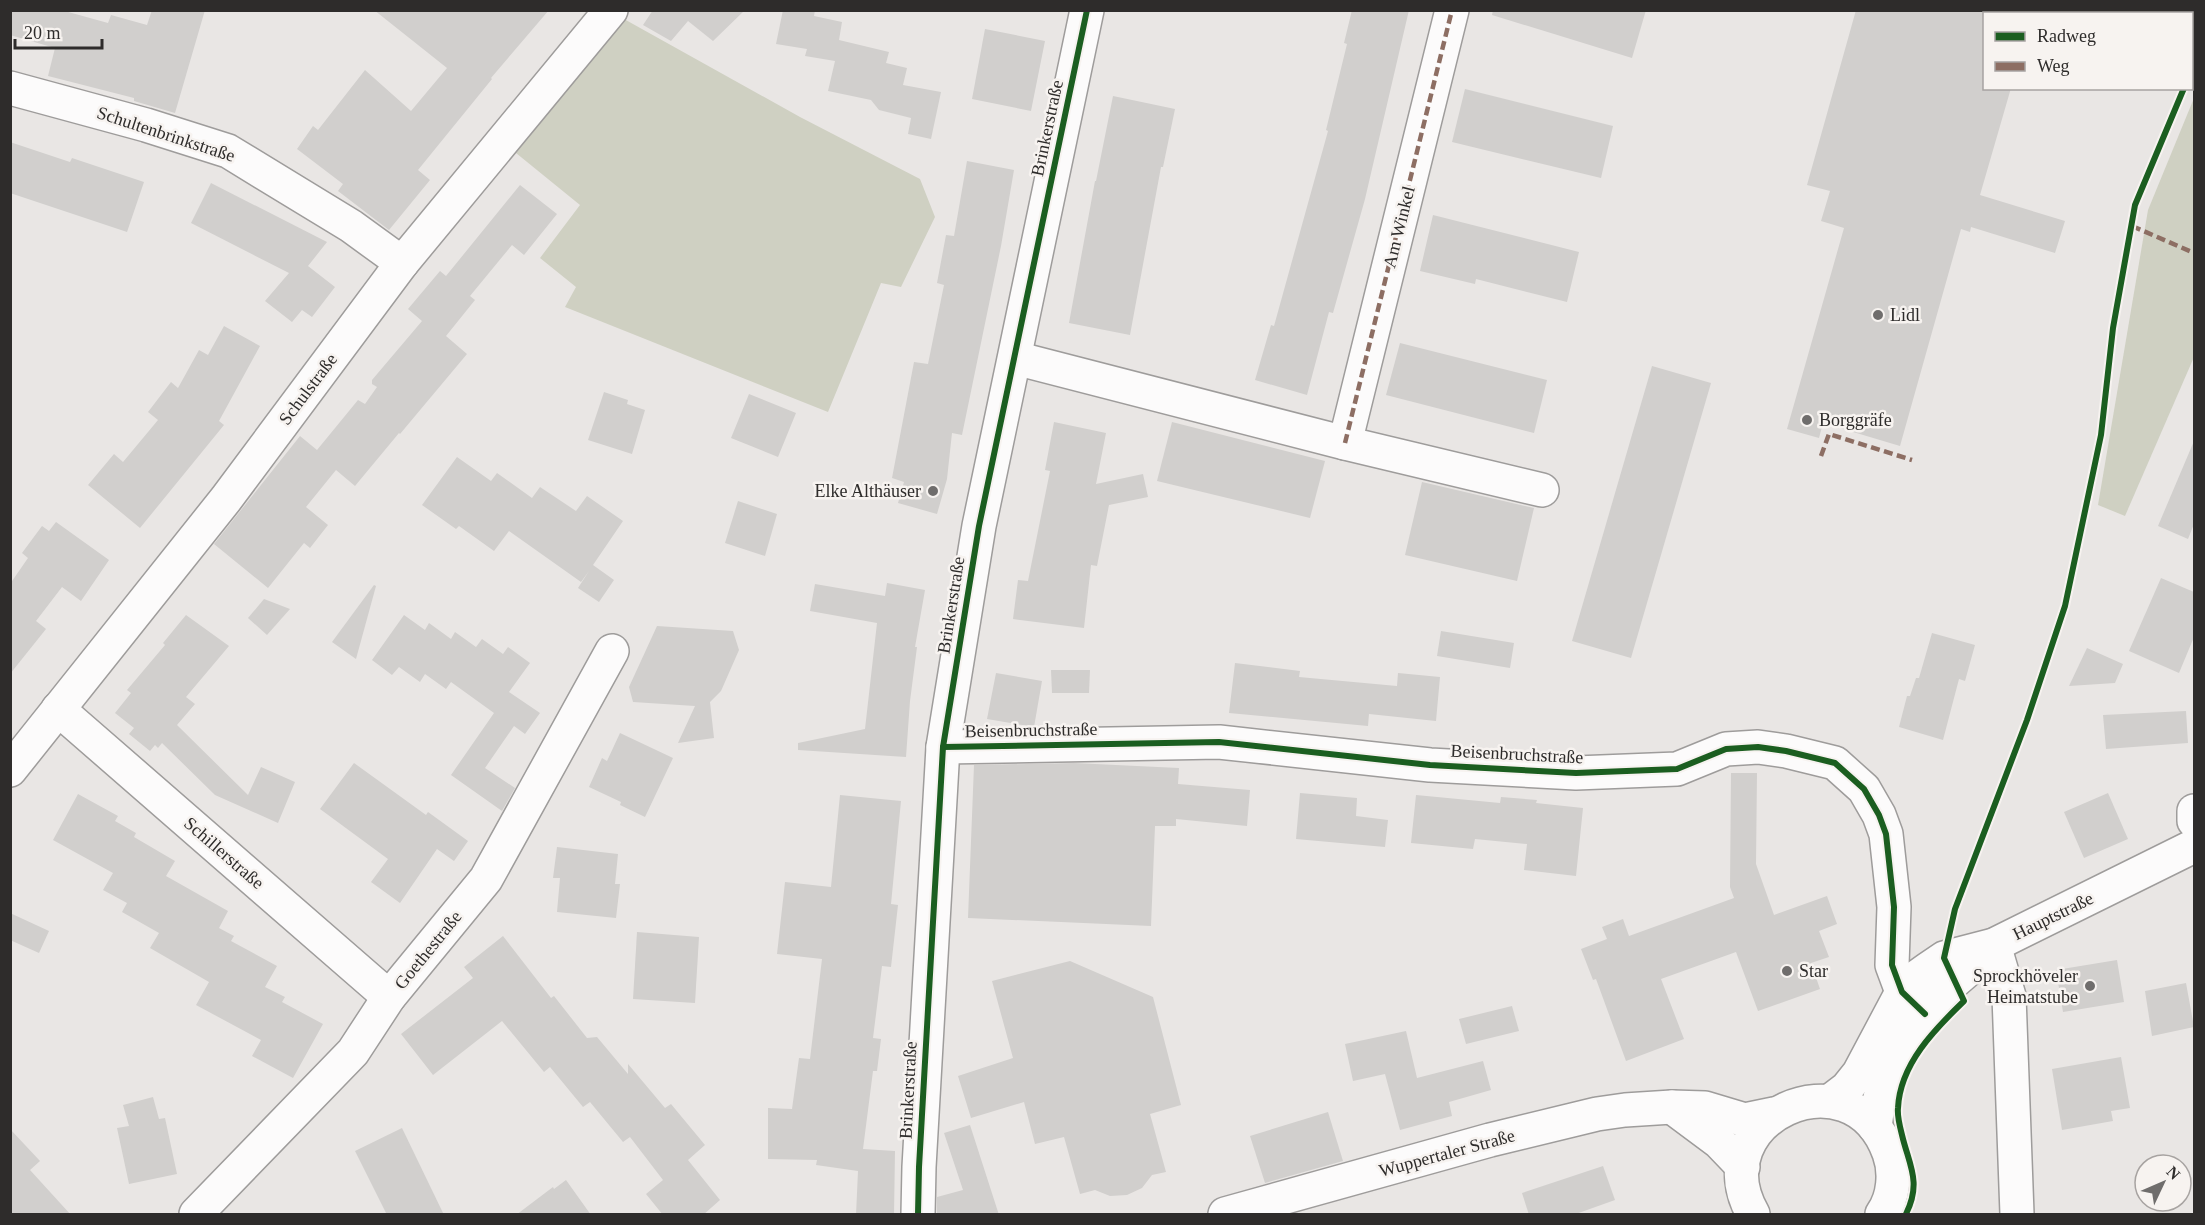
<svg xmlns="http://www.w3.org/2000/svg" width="2205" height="1225" font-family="'Times New Roman',serif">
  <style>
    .green { fill: #cfd0c2 }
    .building { fill: #d1cfcd }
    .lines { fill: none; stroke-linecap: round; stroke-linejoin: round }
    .street-casing { stroke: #9e9c9b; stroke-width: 36 }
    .secondary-casing { stroke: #9e9c9b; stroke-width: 36 }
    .street { stroke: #fcfbfb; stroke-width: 33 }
    .secondary { stroke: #fcfbfb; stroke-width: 33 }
    .quiet { stroke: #8d6e63; stroke-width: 4.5; stroke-dasharray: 9 4.5; stroke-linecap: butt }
    .cycleway-casing { stroke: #f7f3f0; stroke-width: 10 }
    .cycleway { stroke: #1b5e20; stroke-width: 6 }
    .poi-dot { fill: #6f6d6c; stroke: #f7f3f0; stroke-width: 2 }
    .labels { text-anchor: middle; stroke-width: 5; stroke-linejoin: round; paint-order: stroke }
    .street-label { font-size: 18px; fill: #2e2c2b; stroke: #f7f3f0 }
    .poi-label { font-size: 18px; fill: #2e2c2b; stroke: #f7f3f0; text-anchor: start }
  </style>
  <rect width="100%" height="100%" fill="#e9e6e4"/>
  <g class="green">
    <polygon points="624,19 800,117 920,179 935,217 901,287 881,283 828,412 565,307 576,287 540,258 580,205 516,153"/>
    <polygon points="2194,98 2194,357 2125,516 2098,505 2148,210"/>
  </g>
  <g class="building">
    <polygon points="10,10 61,10 108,23 111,15 147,25 152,10 205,10 175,113 134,101 134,98 48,76 55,48 10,35"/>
    <polygon points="374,10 549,10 491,78 492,79 418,170 430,180 389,230 338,191 343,184 297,149 313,126 318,130 365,70 411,111 447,68"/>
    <polygon points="653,10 745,10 713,41 688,21 671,41 643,25"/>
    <polygon points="783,10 815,10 814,16 842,22 839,40 889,52 886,63 907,68 903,85 941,92 931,139 908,134 911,118 879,110 871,100 828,91 835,61 805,56 807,49 776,44"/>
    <polygon points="1352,10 1409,10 1365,199 1333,313 1329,312 1307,395 1255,380 1271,325 1274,326 1328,131 1326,130 1347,44 1344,43"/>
    <polygon points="1493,10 1646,10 1632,58 1492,15"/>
    <polygon points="1856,10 1984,10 1984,88 2011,88 1980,195 2065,221 2055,253 1971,227 1970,232 1961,229 1900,446 1823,423 1819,438 1787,429 1844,228 1821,221 1830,191 1807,185"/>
    <polygon points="985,29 1045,41 1031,111 972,99"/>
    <polygon points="1465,89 1613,126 1601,178 1452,142"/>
    <polygon points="1113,96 1175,109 1163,167 1161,167 1130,335 1069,323 1095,181 1096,181"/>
    <polygon points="10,142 70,162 72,158 144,182 127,232 10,193"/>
    <polygon points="967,161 1014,170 1001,246 962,435 952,433 947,479 937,514 898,503 904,482 892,478 914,362 928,364 944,285 937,283 946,235 954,236"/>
    <polygon points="211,183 327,242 308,266 335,287 312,317 302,310 292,322 265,301 289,273 191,223"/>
    <polygon points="520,185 557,214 524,255 512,245 470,296 475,300 446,336 467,354 400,434 399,433 355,486 336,470 306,507 328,525 310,548 304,543 268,588 214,544 300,436 317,450 358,400 365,404 377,387 372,384 372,380 422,321 408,309 440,271 446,276"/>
    <polygon points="1433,215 1579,252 1567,302 1476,279 1475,284 1420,271"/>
    <polygon points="224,326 260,346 219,421 224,425 140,528 88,485 114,454 123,462 158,420 148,412 171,382 178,388 199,350 208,355"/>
    <polygon points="1400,343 1547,380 1534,433 1386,395"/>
    <polygon points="1652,366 1711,383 1631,658 1572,641"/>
    <polygon points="604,392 628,400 627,404 645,410 632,454 588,440"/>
    <polygon points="749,394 796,413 778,457 731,438"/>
    <polygon points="1054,422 1106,433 1096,484 1143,474 1148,497 1109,505 1097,566 1091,565 1084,628 1013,619 1018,580 1028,581 1050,471 1045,470"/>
    <polygon points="1172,422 1325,461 1310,518 1157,481"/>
    <polygon points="2194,441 2194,524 2188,539 2158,526"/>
    <polygon points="457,457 491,481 497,473 532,498 540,487 576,511 587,496 623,521 593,565 614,580 599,602 578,588 589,571 581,582 509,531 494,551 459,526 456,529 422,505"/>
    <polygon points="1422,482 1534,508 1517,581 1405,555"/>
    <polygon points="738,501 777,514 765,556 725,543"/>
    <polygon points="56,522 109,560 81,601 62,587 36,621 46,629 10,674 10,584 28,558 22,553 42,526 49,531"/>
    <polygon points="2161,578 2194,592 2194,637 2179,673 2129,651"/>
    <polygon points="887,583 925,590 915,647 917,647 910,701 906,757 798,750 798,743 865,729 877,623 810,611 815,584 885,596"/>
    <polygon points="374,585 376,586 356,659 332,642"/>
    <polygon points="264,599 290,609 267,635 248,618"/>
    <polygon points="186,615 229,646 186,697 195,704 177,725 248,795 261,767 295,782 278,823 215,795 162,743 158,748 155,745 150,751 129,734 134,728 115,713 131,693 127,690 165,645 163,643"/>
    <polygon points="404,615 425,630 429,623 451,639 455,632 476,647 482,639 503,654 508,647 530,663 509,692 540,713 525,734 514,726 485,768 515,788 502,811 451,775 494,713 451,682 446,689 425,674 420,682 399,667 392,675 372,660"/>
    <polygon points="657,626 733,631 739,650 721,691 710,702 714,738 678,743 695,706 633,702 629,687"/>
    <polygon points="1441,631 1514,643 1510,668 1437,656"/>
    <polygon points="1932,633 1975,645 1965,681 1959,679 1943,740 1899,727 1907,696 1910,696 1916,678 1919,678"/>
    <polygon points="2087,648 2123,664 2115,683 2069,686"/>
    <polygon points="1235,663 1300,671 1299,677 1397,686 1398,673 1440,677 1436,721 1369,714 1368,726 1229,713"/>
    <polygon points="1051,670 1090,670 1089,693 1052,693"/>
    <polygon points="996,673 1042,681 1034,727 987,719"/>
    <polygon points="2186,711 2188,743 2106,749 2103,715"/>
    <polygon points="620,733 673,758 645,817 620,805 621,802 589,787 602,758 607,761"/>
    <polygon points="354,763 426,815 428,812 468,841 454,861 437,849 400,903 371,882 388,859 320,809"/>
    <polygon points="1074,763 1179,768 1178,784 1250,790 1247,826 1176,819 1176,826 1155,826 1151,926 968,918 974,765"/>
    <polygon points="1731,773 1757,773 1756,864 1774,915 1827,896 1837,924 1819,931 1829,957 1811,963 1820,989 1758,1011 1736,952 1661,979 1684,1039 1626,1061 1596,979 1593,980 1581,949 1607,939 1602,927 1623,919 1629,936 1734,898 1730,887"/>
    <polygon points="1300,793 1357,798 1356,816 1388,820 1385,847 1296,839"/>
    <polygon points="2108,793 2128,839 2084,858 2064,812"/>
    <polygon points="78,794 118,816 115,821 136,833 134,837 175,861 166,876 228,911 219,928 234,936 231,941 277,966 265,987 285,997 282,1002 323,1024 293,1078 252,1056 261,1040 196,1005 209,982 150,948 159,933 122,912 127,903 103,890 113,873 53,840"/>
    <polygon points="840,795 901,801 891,904 898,905 891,967 882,966 873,1038 881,1039 877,1071 873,1071 863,1149 895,1151 894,1215 856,1215 858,1171 816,1165 817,1160 768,1159 768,1108 792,1109 799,1058 810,1059 822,959 777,954 785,882 831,887"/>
    <polygon points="1416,795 1500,803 1501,797 1537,800 1536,803 1583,808 1576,876 1524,870 1527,844 1475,839 1473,849 1411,843"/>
    <polygon points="557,847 618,854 615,884 620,884 616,918 557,912 560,878 553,878"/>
    <polygon points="10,913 49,931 39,953 10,940"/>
    <polygon points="637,932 699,937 695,1003 633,999"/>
    <polygon points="503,936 551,998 554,996 587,1038 597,1037 628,1074 628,1064 665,1108 671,1104 705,1145 688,1160 720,1200 703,1215 663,1215 646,1194 663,1180 630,1137 623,1142 590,1102 583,1107 550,1067 544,1072 502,1021 433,1075 401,1034 473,978 464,967"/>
    <polygon points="2117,960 2124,1002 2063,1012 2056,970"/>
    <polygon points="1070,961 1153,997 1181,1105 1150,1114 1166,1172 1152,1175 1142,1188 1127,1195 1110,1196 1095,1190 1080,1194 1064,1137 1035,1144 1024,1102 971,1118 958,1076 1013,1058 992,981"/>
    <polygon points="2186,983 2194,1027 2152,1036 2145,991"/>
    <polygon points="1512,1006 1519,1031 1466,1044 1459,1019"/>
    <polygon points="1406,1031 1417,1078 1483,1061 1491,1090 1449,1102 1452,1116 1400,1130 1385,1074 1353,1081 1345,1044"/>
    <polygon points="2121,1057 2130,1108 2111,1111 2113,1121 2062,1130 2052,1069"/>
    <polygon points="153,1097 159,1119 165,1118 177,1174 129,1184 117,1128 129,1126 123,1105"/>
    <polygon points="1328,1112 1343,1161 1265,1183 1250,1136"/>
    <polygon points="970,1125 999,1215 937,1215 937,1197 963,1190 944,1133"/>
    <polygon points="402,1128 444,1215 387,1215 355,1151"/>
    <polygon points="10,1129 40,1161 30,1170 71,1215 10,1215"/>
    <polygon points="1603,1166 1615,1200 1573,1215 1529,1215 1522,1193"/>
    <polygon points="566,1180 591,1215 516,1215 553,1187 554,1189"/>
  </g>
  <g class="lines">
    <defs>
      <g id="street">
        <polyline points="10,88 146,125 228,151 351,226 402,263"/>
        <polyline points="1015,358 1345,443 1542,490"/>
        <polyline points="1345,443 1452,10"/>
        <polyline points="58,709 389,997"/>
        <polyline points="943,747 1219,742 1430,765 1576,773 1677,769 1726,749 1758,747 1786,751 1835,763 1864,789 1879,815 1886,834 1894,907 1892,965 1902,992 1920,1010"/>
        <polyline points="10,770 226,499 402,263 611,10"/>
        <polyline points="1994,945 2009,996 2017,1214"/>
        <polyline points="196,1214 353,1052 389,997 486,879 612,651"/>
      </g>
      <g id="secondary">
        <polyline points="2194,811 2194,821"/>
        <polyline points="1830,1101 1847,1088 1859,1073 1902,992 1914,979 1928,969 1944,958 1994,945 2194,846"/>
        <polyline points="1672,1107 1719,1142 1743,1167"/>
        <path d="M1875,1127C1879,1077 1907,1029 1942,993C1958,977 1977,964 1993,946"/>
        <polyline points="918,1214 919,1167 943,747 979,526 1087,10"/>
        <polyline points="1225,1214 1490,1140 1597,1114 1625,1110 1672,1107 1705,1108 1745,1120 1774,1114"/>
        <path d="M1753,1214C1699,1120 1851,1048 1889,1153C1896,1172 1894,1197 1882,1214"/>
      </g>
    </defs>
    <use href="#street" class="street-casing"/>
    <use href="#secondary" class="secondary-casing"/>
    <use href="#street" class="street"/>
    <use href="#secondary" class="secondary"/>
    <g class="quiet">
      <polyline points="2192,71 2194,64"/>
      <polyline points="2132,226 2194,253"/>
      <polyline points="1345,443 1452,10"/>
      <polyline points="1821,456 1829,434 1912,460"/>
    </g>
    <defs>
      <g id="cycleway">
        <polyline points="943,747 1219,742 1430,765 1576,773 1677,769 1726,749 1758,747 1786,751 1835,763 1864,789 1879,815 1886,834 1894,907 1892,965 1902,992 1925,1014"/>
        <polyline points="918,1214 919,1167 943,747 979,526 1087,10"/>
        <path d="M1906,1214C1922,1182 1909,1165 1902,1135C1900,1127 1897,1116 1898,1108C1900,1064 1935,1029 1964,1001L1944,958L1955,909L2027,720L2065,606L2101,435L2113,328L2135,205L2184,88"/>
      </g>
    </defs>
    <use href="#cycleway" class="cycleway-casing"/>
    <use href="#cycleway" class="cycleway"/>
  </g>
  <g class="poi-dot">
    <circle cx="1878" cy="315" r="6"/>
    <circle cx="1807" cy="420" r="6"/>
    <circle cx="933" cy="491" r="6"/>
    <circle cx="1787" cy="971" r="6"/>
    <circle cx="2090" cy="986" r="6"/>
  </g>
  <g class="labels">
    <g class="street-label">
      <text transform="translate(1047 128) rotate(-78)" y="6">Brinkerstraße</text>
      <text transform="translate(166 134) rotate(18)" y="6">Schultenbrinkstraße</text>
      <text transform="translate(1399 227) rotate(-76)" y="6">Am Winkel</text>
      <text transform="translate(308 389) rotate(-53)" y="6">Schulstraße</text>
      <text transform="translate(951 605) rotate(-81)" y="6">Brinkerstraße</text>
      <text transform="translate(1031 730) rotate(-1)" y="6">Beisenbruchstraße</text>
      <text transform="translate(1517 754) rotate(3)" y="6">Beisenbruchstraße</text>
      <text transform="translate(224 853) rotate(41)" y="6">Schillerstraße</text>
      <text transform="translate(2053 916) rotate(-26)" y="6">Hauptstraße</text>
      <text transform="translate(428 950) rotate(-51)" y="6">Goethestraße</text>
      <text transform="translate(908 1090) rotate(-87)" y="6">Brinkerstraße</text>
      <text transform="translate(1447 1153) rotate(-15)" y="6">Wuppertaler Straße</text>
    </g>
    <g class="poi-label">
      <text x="1890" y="321">Lidl</text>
      <text x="1819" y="426">Borggräfe</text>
      <text x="921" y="497" text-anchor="end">Elke Althäuser</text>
      <text x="1799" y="977">Star</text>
      <text x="2078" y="982" text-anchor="end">Sprockhöveler<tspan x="2078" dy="21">Heimatstube</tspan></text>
    </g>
  </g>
  <rect width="2205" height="1225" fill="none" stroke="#2e2c2b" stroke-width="24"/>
  <rect x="1983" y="12" width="210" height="78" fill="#f7f3f0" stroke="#a7a3a1" stroke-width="1.5"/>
  <rect x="1995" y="32" width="30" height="9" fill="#1b5e20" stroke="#a7a3a1" stroke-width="1.5"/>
  <text x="2037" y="42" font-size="18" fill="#2e2c2b">Radweg</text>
  <rect x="1995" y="62" width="30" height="9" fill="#8d6e63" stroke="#a7a3a1" stroke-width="1.5"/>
  <text x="2037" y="72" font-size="18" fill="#2e2c2b">Weg</text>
  <g transform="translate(2163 1183) rotate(46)"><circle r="28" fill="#f7f3f0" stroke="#a7a3a1" stroke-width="1.5"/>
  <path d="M0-4.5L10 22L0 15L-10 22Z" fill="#6f6d6c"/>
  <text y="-9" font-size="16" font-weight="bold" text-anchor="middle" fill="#2e2c2b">N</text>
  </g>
  <path d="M15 39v9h87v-9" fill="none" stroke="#2e2c2b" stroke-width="3"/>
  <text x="24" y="39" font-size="18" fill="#2e2c2b" stroke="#f7f3f0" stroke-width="4.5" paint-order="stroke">20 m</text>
</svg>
